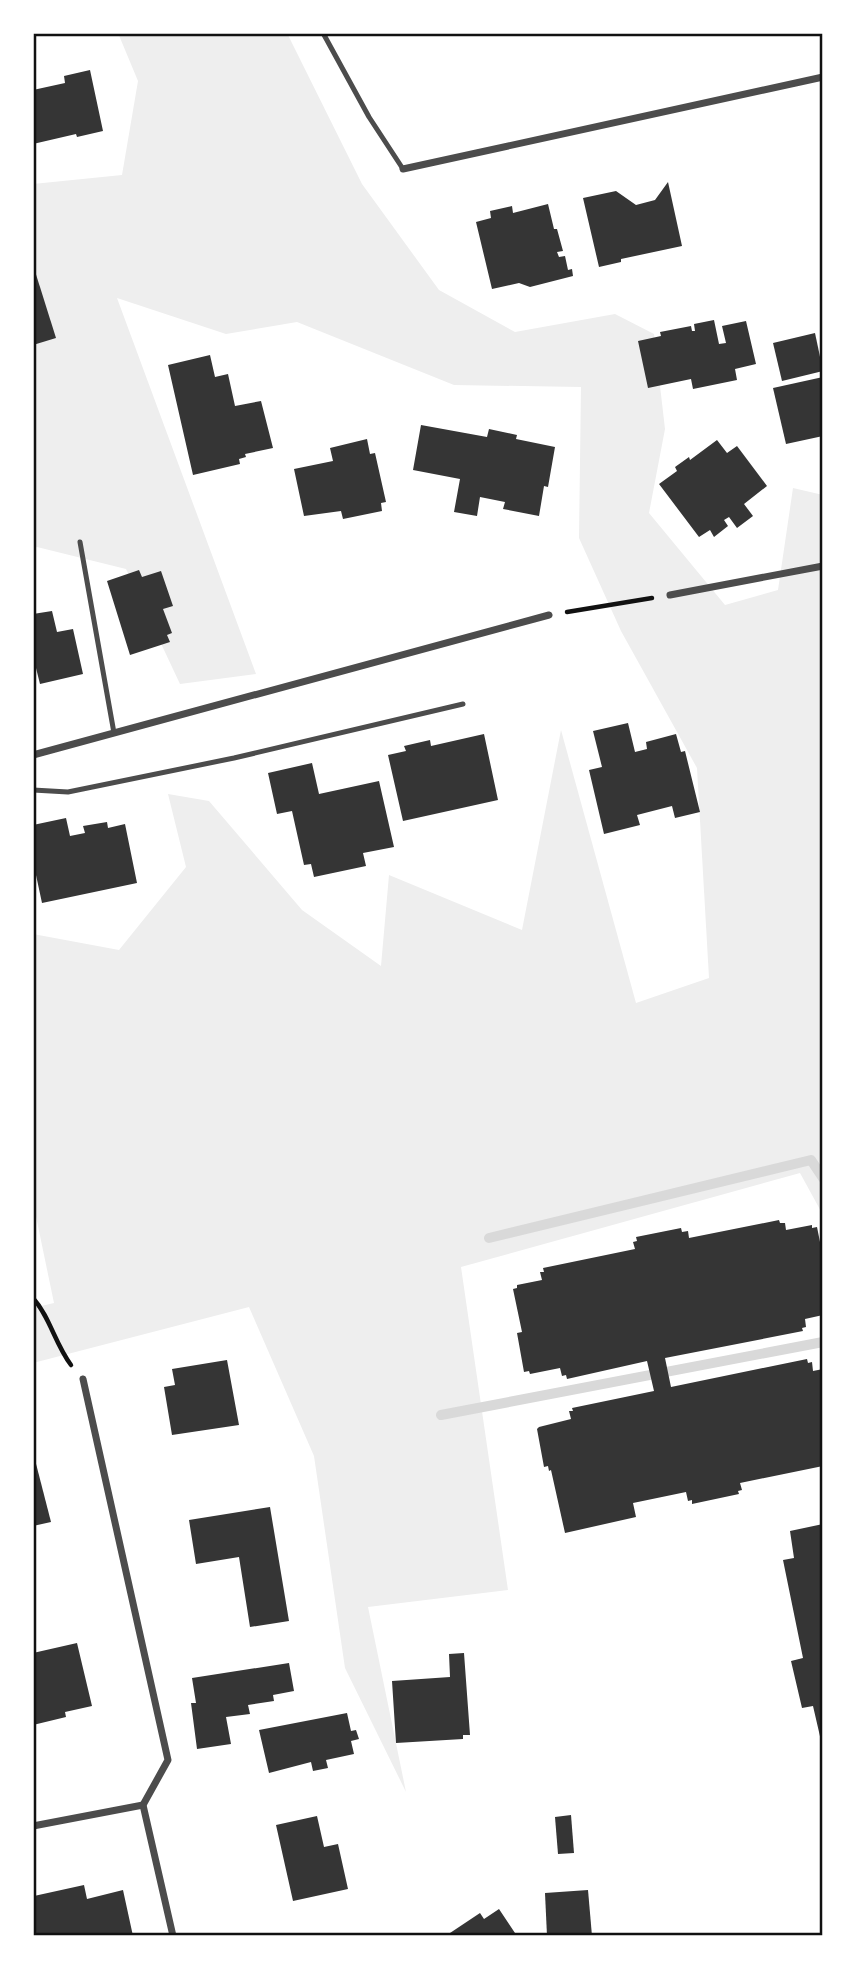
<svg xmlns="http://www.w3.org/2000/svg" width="856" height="1969" font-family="'Fira Sans',sans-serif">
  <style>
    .green { fill: #eee }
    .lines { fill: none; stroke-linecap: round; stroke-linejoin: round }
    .stream { stroke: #d9d9d9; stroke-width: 10 }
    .building { fill: #353535 }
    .path { stroke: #111; stroke-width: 4.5 }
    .service { stroke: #4c4c4c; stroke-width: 5 }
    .minor { stroke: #4c4c4c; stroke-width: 7 }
    .neatline { fill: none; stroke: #111; stroke-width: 2.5 }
  </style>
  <rect width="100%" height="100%" fill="#fff"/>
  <polygon class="green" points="118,33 287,33 362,184 439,290 515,332 615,314 654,334 665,429 649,513 725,605 778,590 793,488 823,495 823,1215 800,1173 461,1267 508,1590 368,1607 406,1792 345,1668 314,1456 249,1307 33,1363 33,1308 54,1303 33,1202 33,934 119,950 186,867 168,794 209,801 302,910 381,966 389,875 522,930 561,730 636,1003 709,978 697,768 621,631 579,538 581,387 454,385 297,322 226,334 117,298 256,674 180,684 126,569 37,547 33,549 33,184 122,175 138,81"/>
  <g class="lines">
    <g class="stream">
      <polyline points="489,1238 811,1160 823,1178"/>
      <polyline points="441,1415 823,1342"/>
    </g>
  </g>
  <g class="building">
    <polygon points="90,70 103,131 77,137 76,134 33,144 33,90 65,83 64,76"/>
    <polygon points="668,182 682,246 621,259 621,262 599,267 583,198 616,191 636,205 655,200"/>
    <polygon points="548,204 554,229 557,229 563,251 557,252 559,257 565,256 568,270 572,269 573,276 530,287 519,283 492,289 476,222 491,218 490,211 512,206 513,213"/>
    <polygon points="34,268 56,338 33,345 33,269"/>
    <polygon points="714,320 719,344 726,343 722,326 746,321 756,364 735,369 737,380 693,389 691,379 648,388 638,341 661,336 660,332 691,326 692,331 695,331 694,324"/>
    <polygon points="815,333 823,371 782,381 773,343"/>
    <polygon points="210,355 215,377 228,374 235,406 261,401 273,448 245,454 246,457 239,459 240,464 193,475 168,365"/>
    <polygon points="823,377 823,436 786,444 773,388"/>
    <polygon points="421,425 487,437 489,429 517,435 516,439 555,447 548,487 544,486 539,516 503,509 505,502 480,497 477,516 454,512 460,479 413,470"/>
    <polygon points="367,439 370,454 375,453 386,502 381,503 382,511 343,519 341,511 304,516 294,469 333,461 330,448"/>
    <polygon points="717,440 727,453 737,446 767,486 744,504 753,516 737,528 729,517 724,520 728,526 714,537 710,530 699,537 659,484 677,471 675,467 689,457 690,460"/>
    <polygon points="139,570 142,577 161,571 173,606 163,609 172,633 167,635 170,642 130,655 107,581"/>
    <polygon points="52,611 57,632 73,629 83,674 40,684 36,668 33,668 33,614"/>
    <polygon points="628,723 635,752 647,749 646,742 676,734 681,752 685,751 700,812 675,818 672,806 637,815 640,825 604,834 589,770 602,767 593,731"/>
    <polygon points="484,734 498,800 403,821 388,755 406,751 404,746 430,740 431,746"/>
    <polygon points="312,763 319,794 379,781 394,847 363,853 366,866 314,877 311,864 304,865 292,811 277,814 268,773"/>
    <polygon points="66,818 70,836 85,833 83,826 107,822 108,828 125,824 137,883 42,903 33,861 33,825"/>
    <polygon points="779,1220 780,1223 785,1223 786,1230 812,1225 812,1228 817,1227 823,1257 823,1315 805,1319 806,1327 802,1328 803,1331 665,1358 671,1387 807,1359 808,1363 812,1362 813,1371 823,1369 823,1466 740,1483 742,1490 738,1491 739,1494 692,1504 692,1500 688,1501 686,1492 633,1503 636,1517 565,1533 551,1470 549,1471 548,1466 544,1467 537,1429 539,1427 571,1419 569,1411 573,1411 572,1408 654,1391 647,1361 567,1379 566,1375 562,1376 560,1368 530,1374 529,1371 524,1372 517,1333 522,1332 513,1289 517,1288 517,1285 542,1280 540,1272 544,1272 543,1268 635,1249 633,1242 637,1241 636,1237 681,1228 682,1232 688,1231 689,1238"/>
    <polygon points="227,1360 239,1425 172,1435 164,1387 175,1385 172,1369"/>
    <polygon points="33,1452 51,1522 33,1526"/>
    <polygon points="270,1507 289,1621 250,1627 239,1557 196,1564 189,1520"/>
    <polygon points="823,1524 823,1745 822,1745 813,1706 802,1708 791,1661 803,1658 783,1560 794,1558 790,1531"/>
    <polygon points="77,1643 92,1706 65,1712 66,1717 33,1725 33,1653"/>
    <polygon points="464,1653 470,1735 463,1735 463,1739 396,1743 392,1681 450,1677 449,1654"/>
    <polygon points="289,1663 294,1691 273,1695 274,1701 248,1705 250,1714 226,1717 231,1744 197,1749 191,1703 196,1703 192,1678"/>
    <polygon points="347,1713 351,1731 356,1730 359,1739 351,1741 354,1754 326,1760 328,1768 313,1771 311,1762 269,1773 259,1730"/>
    <polygon points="571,1815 574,1853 558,1854 555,1817"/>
    <polygon points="317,1816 324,1847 338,1844 348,1889 293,1901 276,1825"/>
    <polygon points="84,1885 87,1899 123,1890 133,1936 87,1934 33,1936 34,1896"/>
    <polygon points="588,1890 592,1936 547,1936 545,1893"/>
    <polygon points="499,1909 517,1936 452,1936 450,1933 480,1913 484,1919"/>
  </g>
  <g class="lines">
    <g class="path">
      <polyline points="567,612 652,598"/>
      <path d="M33,1298C50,1317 55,1344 71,1365"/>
    </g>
    <g class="service">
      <polyline points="323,33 369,117 403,169"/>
      <polyline points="80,542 114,733"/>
      <polyline points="33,790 68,792 234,758 463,704"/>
    </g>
    <g class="minor">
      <polyline points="403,169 823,77"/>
      <polyline points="670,595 823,566"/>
      <polyline points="33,755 549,615"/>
      <polyline points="83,1379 168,1760 143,1805 173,1936"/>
      <polyline points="33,1826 143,1805"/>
    </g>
  </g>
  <rect width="856" height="1969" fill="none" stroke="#ffffff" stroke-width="70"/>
  <rect x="35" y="35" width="786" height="1899" class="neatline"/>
</svg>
